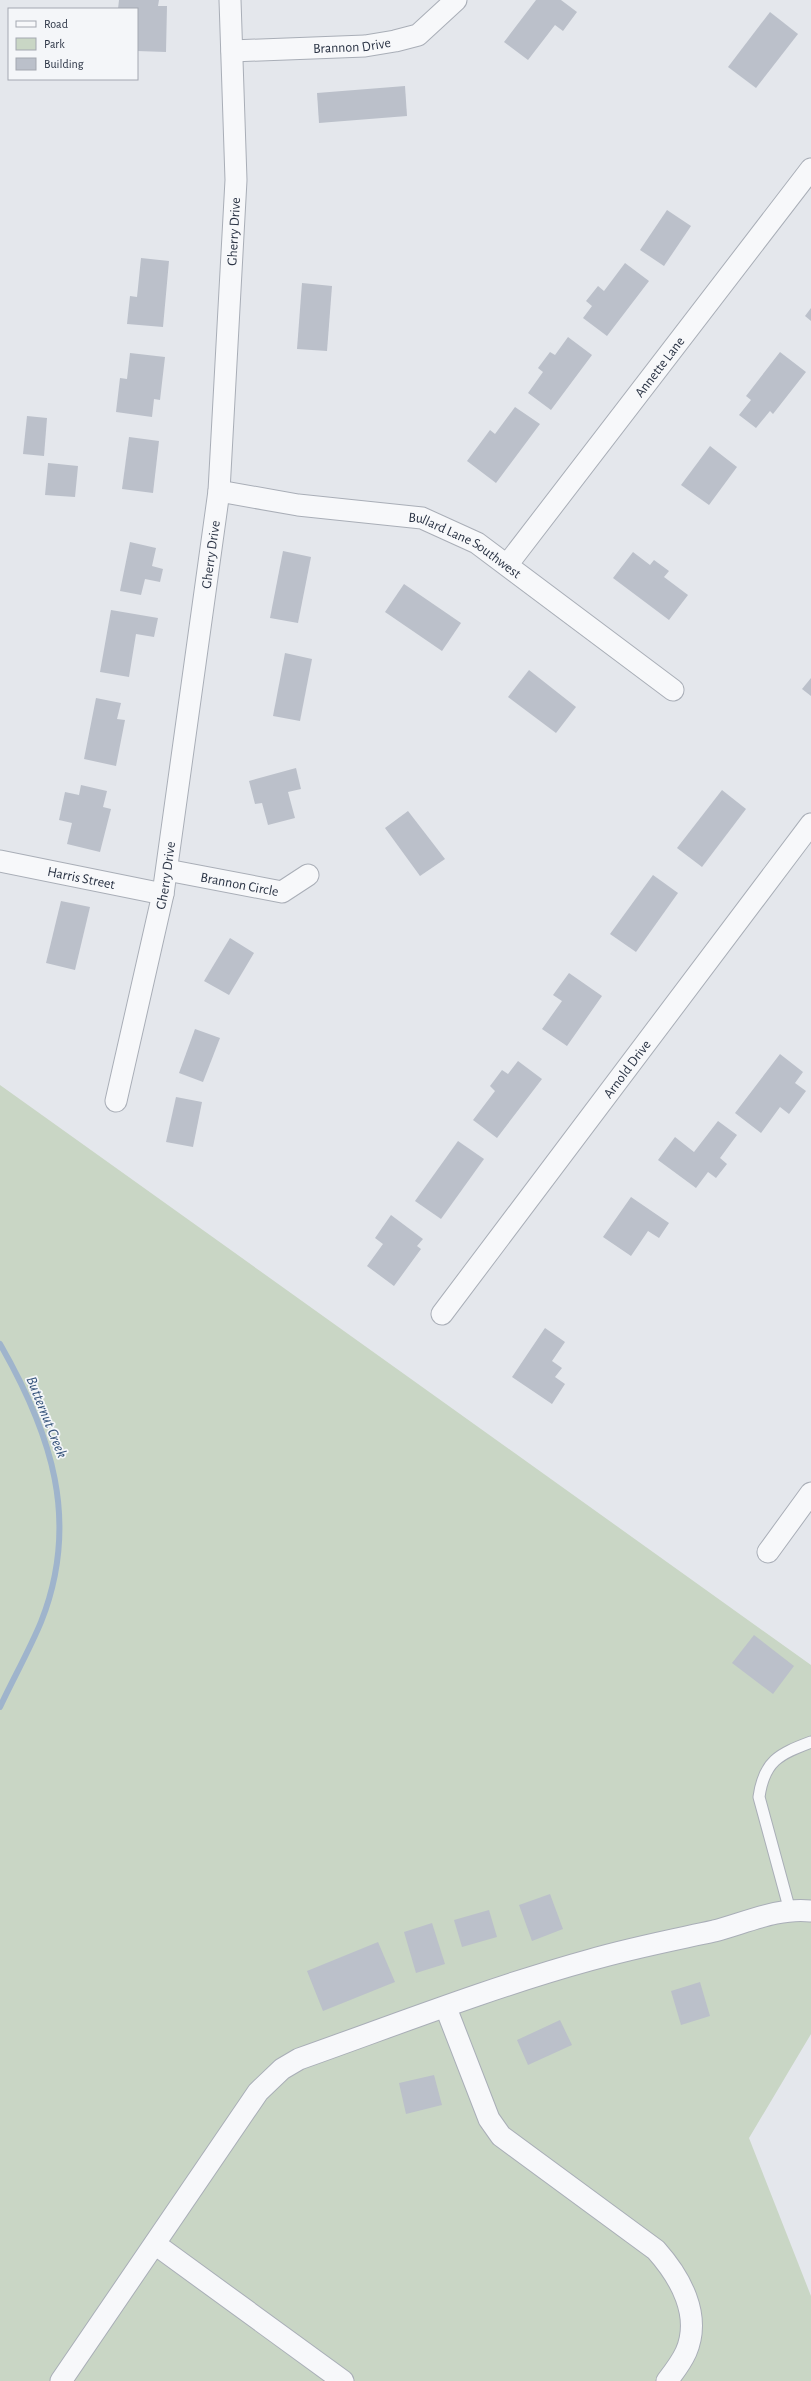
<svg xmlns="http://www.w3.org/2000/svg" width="811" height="2381" font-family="'Alegreya Sans',sans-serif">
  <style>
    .green { fill: #c9d6c5 }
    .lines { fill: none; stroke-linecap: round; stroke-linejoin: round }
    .stream { stroke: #9fb4cc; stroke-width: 6 }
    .building { fill: #bbc0ca }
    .lane-casing { stroke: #a9aeb7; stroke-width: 13 }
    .street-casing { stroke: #a9aeb7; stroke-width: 23 }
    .lane { stroke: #f7f8fa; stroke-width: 11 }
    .street { stroke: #f7f8fa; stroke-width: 21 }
    .labels { text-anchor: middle; stroke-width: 3.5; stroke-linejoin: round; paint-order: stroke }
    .street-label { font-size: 14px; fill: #2b3445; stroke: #f4f6f9 }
    .water-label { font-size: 15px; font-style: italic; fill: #34527a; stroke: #f4f6f9 }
  </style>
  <rect width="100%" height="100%" fill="#e4e7ec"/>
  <polygon class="green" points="0,1085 811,1665 811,2034 749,2138 811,2296 811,2381 0,2381"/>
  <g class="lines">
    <path class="stream" d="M0,1344C51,1433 81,1521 41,1622C29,1651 13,1679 0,1707"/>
  </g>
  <g class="building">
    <polygon points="119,0 159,0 158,6 167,6 166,52 137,51 137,9 118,9"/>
    <polygon points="536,0 561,0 577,12 563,31 555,25 528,60 504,42"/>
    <polygon points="770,12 798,34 756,88 728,67"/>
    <polygon points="405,86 407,116 319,123 317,93"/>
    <polygon points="667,210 691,226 664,266 640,250"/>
    <polygon points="141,258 169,261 163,327 127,324 130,296 137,297"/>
    <polygon points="625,263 649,281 607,336 583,318 592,306 586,301 598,286 604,291"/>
    <polygon points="302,283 332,286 327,351 297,349"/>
    <polygon points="811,308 811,321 805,316"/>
    <polygon points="568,337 592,355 551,410 528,393 543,372 538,368 550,352 555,355"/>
    <polygon points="780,352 806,372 773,414 770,411 756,428 739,415 751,400 746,396"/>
    <polygon points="130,353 165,357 160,400 154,399 152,417 116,412 120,378 127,379"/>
    <polygon points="515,407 540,424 496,483 467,461 490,430 495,434"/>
    <polygon points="27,416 47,418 44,456 23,454"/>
    <polygon points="129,437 159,441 153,493 122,489"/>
    <polygon points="710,446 737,467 709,505 681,485"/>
    <polygon points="48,463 78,466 75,497 45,495"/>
    <polygon points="130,542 156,548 152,566 163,569 160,582 145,579 141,595 120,591"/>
    <polygon points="283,551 311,557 298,623 270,618"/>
    <polygon points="633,552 650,565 654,560 669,571 664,577 688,595 669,620 613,578"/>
    <polygon points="404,584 461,623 442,651 385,612"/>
    <polygon points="111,610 158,618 154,637 136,634 129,677 100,672"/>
    <polygon points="285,653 312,659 300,721 273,716"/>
    <polygon points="529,670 576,707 556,733 508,697"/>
    <polygon points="811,678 811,696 802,689"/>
    <polygon points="96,698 121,703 117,719 125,720 116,766 84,759"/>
    <polygon points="296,768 301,789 288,792 295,818 268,825 262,803 255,804 249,781"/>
    <polygon points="81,785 107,791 103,807 111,809 100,852 67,844 72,823 59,820 65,792 79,795"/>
    <polygon points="722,790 746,809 702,867 677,848"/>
    <polygon points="408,811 445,859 420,876 385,828"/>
    <polygon points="653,875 678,893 636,952 610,934"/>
    <polygon points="61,901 90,907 75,970 46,963"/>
    <polygon points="230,938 254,953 229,995 204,981"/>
    <polygon points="569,973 602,996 567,1046 542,1029 562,1001 553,995"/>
    <polygon points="195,1029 220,1038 203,1082 179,1073"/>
    <polygon points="780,1054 803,1072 795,1083 806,1091 789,1114 780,1107 761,1133 735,1113"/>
    <polygon points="518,1061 542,1079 497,1138 473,1120 495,1091 490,1086 502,1070 508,1074"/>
    <polygon points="176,1097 202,1102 193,1147 166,1142"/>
    <polygon points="718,1121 737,1135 720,1158 727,1164 716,1178 708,1172 696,1188 658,1160 675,1137 694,1152"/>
    <polygon points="458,1141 484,1159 441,1219 415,1201"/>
    <polygon points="631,1197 669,1223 659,1238 648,1231 631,1256 603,1237"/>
    <polygon points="391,1215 423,1239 417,1246 421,1249 394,1286 367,1266 383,1244 375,1238"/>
    <polygon points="545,1328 565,1342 552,1361 562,1368 555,1377 565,1384 552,1404 512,1377"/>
    <polygon points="754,1635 794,1666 773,1694 732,1663"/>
    <polygon points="550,1894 563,1929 532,1941 519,1905"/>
    <polygon points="489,1910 497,1937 462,1947 454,1920"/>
    <polygon points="432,1923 445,1964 416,1973 404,1932"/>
    <polygon points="378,1942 395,1982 323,2011 307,1971"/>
    <polygon points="700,1982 710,2016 681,2025 671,1991"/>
    <polygon points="560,2020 572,2045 528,2065 517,2040"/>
    <polygon points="434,2075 442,2105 406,2114 399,2083"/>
  </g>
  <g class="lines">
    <defs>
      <path id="lane" d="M790,1911L759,1797C764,1761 779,1754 811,1742"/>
      <g id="street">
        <path id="s1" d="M232,51L365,46L395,41L418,35L456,0"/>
        <path id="s2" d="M219,491L298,505L422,518L477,543L673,690"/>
        <path id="s3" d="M507,565L811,169"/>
        <path id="s4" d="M0,861L163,894"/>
        <path id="s5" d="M167,870L282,892L308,875"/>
        <path id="s6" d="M116,1101L163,894L219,491L236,180L230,0"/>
        <path id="s7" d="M442,1314L811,824"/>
        <polyline points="768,1552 811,1493"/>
        <path d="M446,2008L489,2119L501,2136L656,2250C680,2277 702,2315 686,2352C681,2363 674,2372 667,2381"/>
        <polyline points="155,2244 343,2381"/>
        <path d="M61,2381L258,2092L282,2069L299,2059C395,2025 492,1987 590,1960C631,1948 673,1940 714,1931C745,1923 779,1907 811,1911"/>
      </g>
    </defs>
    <use href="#lane" class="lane-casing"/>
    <use href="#street" class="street-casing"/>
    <use href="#lane" class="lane"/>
    <use href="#street" class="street"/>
  </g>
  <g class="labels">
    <g class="street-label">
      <text dy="5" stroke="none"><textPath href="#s1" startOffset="120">Brannon Drive</textPath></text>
      <text dy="5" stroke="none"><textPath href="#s6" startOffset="879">Gherry Drive</textPath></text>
      <text dy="5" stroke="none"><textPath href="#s3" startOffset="250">Annette Lane</textPath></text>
      <text dy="5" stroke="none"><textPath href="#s2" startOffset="255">Bullard Lane Southwest</textPath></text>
      <text dy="5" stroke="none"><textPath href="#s6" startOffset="555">Gherry Drive</textPath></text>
      <text dy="5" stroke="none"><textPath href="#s6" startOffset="231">Gherry Drive</textPath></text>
      <text dy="5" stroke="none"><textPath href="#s4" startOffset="83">Harris Street</textPath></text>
      <text dy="5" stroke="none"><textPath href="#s5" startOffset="74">Brannon Circle</textPath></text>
      <text dy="5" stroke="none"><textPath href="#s7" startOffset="307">Arnold Drive</textPath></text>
    </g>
    <g class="water-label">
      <text transform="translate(47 1417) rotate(68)" y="5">Butternut Creek</text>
    </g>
  </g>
  <rect x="8" y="8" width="130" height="72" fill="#f4f6f9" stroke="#a4a8b1"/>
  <rect x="16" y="21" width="20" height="6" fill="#f7f8fa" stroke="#a4a8b1"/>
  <text x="44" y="28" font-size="12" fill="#2b3445">Road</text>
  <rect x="16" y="38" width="20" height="12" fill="#c9d6c5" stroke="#a4a8b1"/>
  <text x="44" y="48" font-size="12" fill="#2b3445">Park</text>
  <rect x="16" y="58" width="20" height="12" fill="#bbc0ca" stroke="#a4a8b1"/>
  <text x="44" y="68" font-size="12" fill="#2b3445">Building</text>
</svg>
